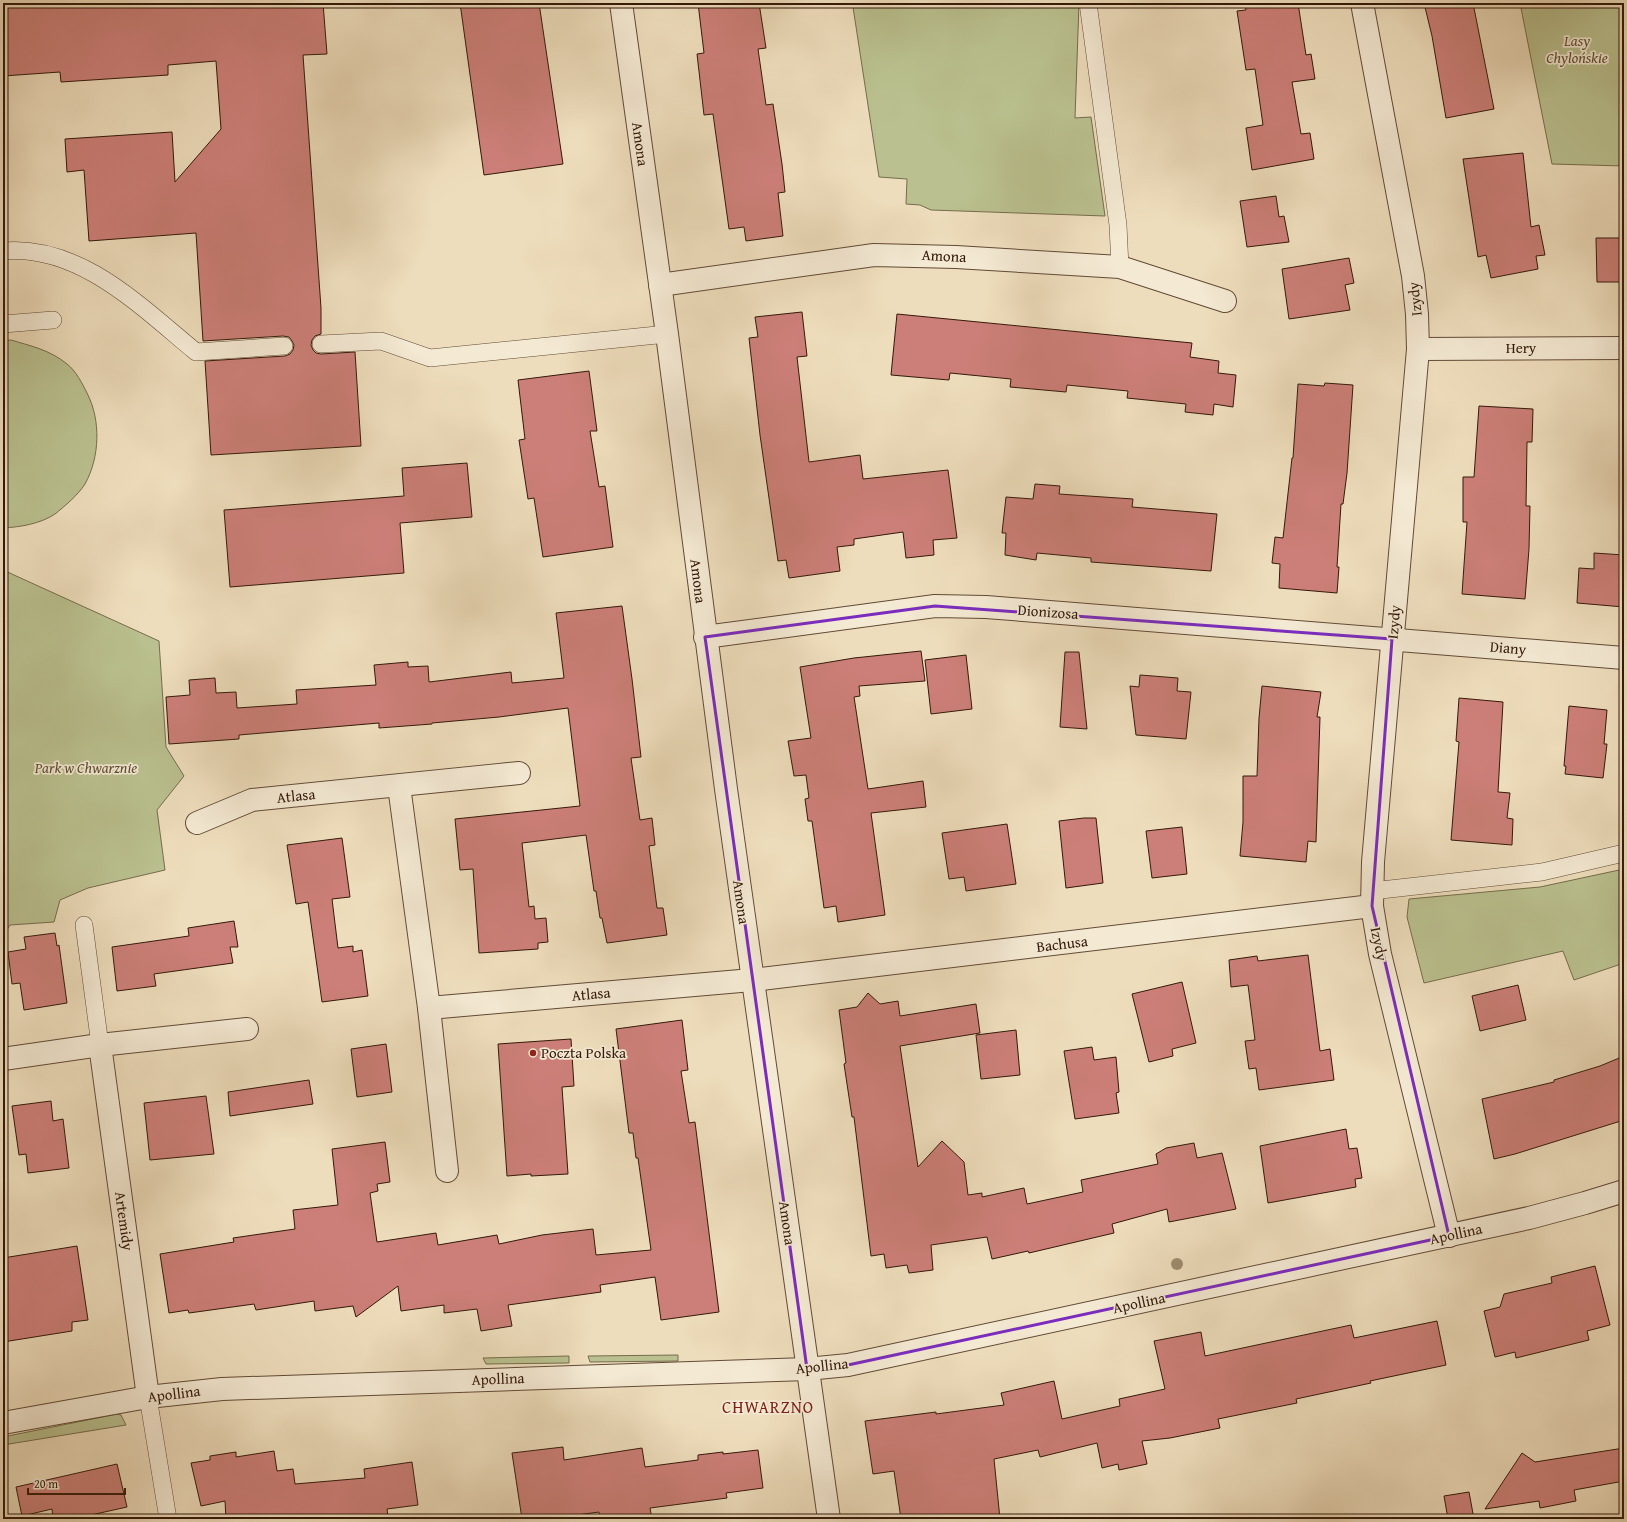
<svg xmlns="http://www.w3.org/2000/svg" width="1627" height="1522" font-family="'Gentium Book Plus',serif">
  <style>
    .green { fill: #bac08f; stroke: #766c4c }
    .building { fill: #cc7f78; stroke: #33190a }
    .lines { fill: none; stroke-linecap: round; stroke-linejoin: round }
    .service-casing { stroke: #624a36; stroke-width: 18 }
    .minor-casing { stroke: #624a36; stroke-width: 24 }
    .service { stroke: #f4e9d3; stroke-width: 17 }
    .minor { stroke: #f4e9d3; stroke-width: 22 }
    .tree { fill: #9e8d70 }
    .marked { fill: none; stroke: #7b2cbf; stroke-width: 3; stroke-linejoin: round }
    .poi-dot { fill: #8f2418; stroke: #f4e9d3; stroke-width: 1.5 }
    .labels { text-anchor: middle; stroke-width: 3.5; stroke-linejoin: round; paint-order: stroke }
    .park-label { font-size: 15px; font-style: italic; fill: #5c4b32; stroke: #f4e9d3 }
    .street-label { font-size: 15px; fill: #33190a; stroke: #f4e9d3 }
    .poi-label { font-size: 15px; fill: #33190a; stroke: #f4e9d3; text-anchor: start }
    .quarter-label { font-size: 17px; letter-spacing: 1px; fill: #7a1f14; stroke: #f4e9d3 }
  </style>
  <rect width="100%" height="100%" fill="#eeddbc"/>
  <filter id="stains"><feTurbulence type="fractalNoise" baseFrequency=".005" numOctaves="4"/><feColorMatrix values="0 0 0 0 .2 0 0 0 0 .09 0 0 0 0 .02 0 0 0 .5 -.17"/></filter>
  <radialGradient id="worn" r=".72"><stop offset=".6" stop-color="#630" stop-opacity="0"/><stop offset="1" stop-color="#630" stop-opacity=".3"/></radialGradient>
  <g class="green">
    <polygon points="873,3 1079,3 1075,118 1091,117 1105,216 931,210 920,205 906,204 907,179 879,177 853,7"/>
    <polygon points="1520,3 1624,3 1624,166 1552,164"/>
    <path d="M11,340C31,346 50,350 67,364C76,371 82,383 87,393C101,420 100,457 85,484C78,495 65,506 55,514C40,524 20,527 3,528V341Z"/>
    <polygon points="3,570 159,641 166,747 184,776 157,810 165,870 88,888 60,900 54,922 10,925 3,936"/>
    <polygon points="1624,869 1624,963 1574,980 1563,951 1424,983 1407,917 1409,899 1540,887"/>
    <polygon points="678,1355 678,1361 590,1362 588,1356"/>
    <polygon points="569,1356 569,1363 486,1364 483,1358"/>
    <polygon points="117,1414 121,1415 126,1425 3,1445 3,1437"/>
  </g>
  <g class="building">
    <polygon points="3,3 323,3 327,54 303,55 321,308 321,334 315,336 312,340 311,345 313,350 316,353 321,354 355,352 361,446 211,455 205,361 285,356 290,354 293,350 294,345 292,341 289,337 283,336 203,341 196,233 89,241 84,170 67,172 65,139 172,132 175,182 221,129 216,61 168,65 168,75 61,82 60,72 3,76"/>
    <polygon points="460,3 539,3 563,164 484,175"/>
    <polygon points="698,3 759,3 766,48 758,49 766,105 773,104 782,164 785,192 778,193 783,236 746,241 744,227 729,229 713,114 704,115 697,54 704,53"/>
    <polygon points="1245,3 1298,3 1306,55 1311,54 1315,79 1292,82 1301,134 1310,133 1314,159 1252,170 1246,128 1263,125 1255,69 1246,70 1237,11 1246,10"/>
    <polygon points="1424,3 1473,3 1494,109 1446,118 1432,36"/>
    <polygon points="1523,153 1531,227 1539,225 1545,255 1536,256 1538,269 1491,278 1486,255 1478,257 1463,159"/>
    <polygon points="1276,196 1279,217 1284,216 1289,242 1247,247 1240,201"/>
    <polygon points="1596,238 1624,238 1624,282 1597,282"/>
    <polygon points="1349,258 1354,283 1345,285 1350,310 1289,319 1282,269"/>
    <polygon points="802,312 807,356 797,357 809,462 860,455 863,479 948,470 957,538 933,540 934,555 906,558 903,532 854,539 854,545 837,547 840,571 789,578 786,560 778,561 760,435 749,338 758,337 755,317"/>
    <polygon points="897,314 1192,343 1190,357 1219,361 1218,373 1236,375 1233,407 1214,404 1213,415 1185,412 1186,404 1127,398 1128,391 1067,385 1066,392 1010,387 1011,379 950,373 949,380 891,375"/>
    <polygon points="589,371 597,431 590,431 599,487 605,486 613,547 543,557 534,498 528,499 519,440 525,439 518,380"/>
    <polygon points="1325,383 1353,385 1347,473 1343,504 1341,504 1337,567 1339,567 1337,593 1279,588 1280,564 1272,563 1275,537 1283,538 1292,458 1293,458 1298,384 1324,386"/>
    <polygon points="1479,406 1533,409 1532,442 1527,442 1526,506 1530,506 1529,549 1525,599 1462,594 1467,522 1463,522 1463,477 1474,477"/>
    <polygon points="467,463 472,517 400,523 404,573 230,587 224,510 404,496 402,468"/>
    <polygon points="1035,484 1060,486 1059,494 1133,499 1132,507 1217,514 1211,571 1091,562 1091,558 1037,553 1036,560 1005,555 1006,533 1002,533 1006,497 1033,499"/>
    <polygon points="1594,553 1624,555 1624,607 1577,603 1579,568 1594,569"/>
    <polygon points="622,606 632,679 641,757 631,758 640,820 652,818 655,845 649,846 657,908 663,908 667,935 607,943 602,918 600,918 596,891 594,891 586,835 522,843 529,907 534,906 535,919 546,918 548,942 538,943 538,949 479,953 473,869 460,870 455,819 580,806 568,708 499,717 432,723 432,724 379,728 379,723 239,735 239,739 169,744 166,697 190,695 189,680 215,678 216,693 236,692 237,708 297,704 296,690 376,685 374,665 408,662 408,667 428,666 429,682 511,672 512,683 564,678 556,613"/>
    <polygon points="921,651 925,681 859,686 860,696 854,697 868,789 923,781 926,807 871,813 885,915 838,922 836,906 824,908 812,821 808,821 805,799 809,798 806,775 794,776 788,741 811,738 800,667 854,658"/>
    <polygon points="1065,652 1079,652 1087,729 1060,727"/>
    <polygon points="966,655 972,709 931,714 925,660"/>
    <polygon points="1140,675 1178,678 1177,691 1191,692 1186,739 1136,735 1130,686 1139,687"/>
    <polygon points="1262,686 1321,692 1317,717 1320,717 1316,842 1308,841 1306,862 1240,856 1243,822 1243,776 1257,776 1259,718"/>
    <polygon points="1459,698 1503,702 1498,792 1510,793 1507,818 1513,819 1512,845 1451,840 1459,742 1456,741"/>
    <polygon points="1569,706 1607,710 1604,744 1607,744 1603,778 1565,774 1566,766 1564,766"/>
    <polygon points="1084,818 1096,818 1103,883 1066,888 1059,821"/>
    <polygon points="1007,824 1016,884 966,891 964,877 949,879 942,833"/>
    <polygon points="1182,827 1187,874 1152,878 1146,831"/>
    <polygon points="342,838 350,897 332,899 338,948 353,946 353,952 362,950 368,996 322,1002 308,902 296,904 287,845"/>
    <polygon points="234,921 238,947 230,947 233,963 154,974 156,986 117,991 112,947 189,936 188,928"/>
    <polygon points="55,933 57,946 59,945 67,1003 24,1010 20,983 12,984 8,952 26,949 24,937"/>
    <polygon points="1308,955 1320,1051 1330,1049 1334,1080 1259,1090 1256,1068 1249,1069 1245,1041 1255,1040 1248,985 1231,987 1229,960 1257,956 1258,961"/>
    <polygon points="1182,982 1196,1043 1172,1049 1173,1056 1149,1062 1132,994"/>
    <polygon points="1518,985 1526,1020 1480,1031 1472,996"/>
    <polygon points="868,993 880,1004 898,1001 900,1016 976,1004 980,1033 900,1046 918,1167 942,1141 964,1162 968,1195 982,1193 982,1197 1024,1188 1027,1204 1083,1192 1081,1180 1158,1164 1156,1154 1166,1148 1194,1143 1197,1158 1222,1153 1236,1209 1169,1222 1167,1209 1112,1224 1114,1233 1029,1253 1028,1251 992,1259 987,1237 931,1245 933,1270 909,1273 907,1265 886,1268 884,1254 871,1256 854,1117 852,1117 844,1064 846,1063 839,1010 857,1007"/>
    <polygon points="682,1020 688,1070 681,1071 689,1123 695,1122 719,1312 661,1320 655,1277 600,1285 601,1292 508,1305 512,1326 481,1331 477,1309 444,1313 444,1305 401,1311 398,1286 356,1317 353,1306 315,1311 314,1301 256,1310 254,1304 189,1313 188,1310 169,1313 160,1254 234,1242 233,1238 295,1229 293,1210 338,1205 332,1149 385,1142 390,1182 377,1184 378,1191 370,1193 377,1242 436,1233 438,1245 497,1235 499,1244 542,1235 593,1229 596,1255 651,1250 638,1158 636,1158 633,1133 629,1133 616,1029"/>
    <polygon points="1016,1030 1020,1075 981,1079 976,1035"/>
    <polygon points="571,1039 574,1086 562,1087 568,1174 531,1176 531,1174 507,1176 498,1044"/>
    <polygon points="386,1044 392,1092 357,1097 351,1049"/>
    <polygon points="1092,1047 1094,1060 1116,1057 1119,1092 1116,1093 1119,1113 1075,1119 1064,1051"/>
    <polygon points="1624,1056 1624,1120 1515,1154 1494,1159 1482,1099 1554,1082 1554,1080 1600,1066"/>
    <polygon points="309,1080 313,1104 230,1116 228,1092"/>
    <polygon points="206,1096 214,1154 150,1160 144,1103"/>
    <polygon points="51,1101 53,1121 63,1119 69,1168 28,1173 26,1154 19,1155 12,1106"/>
    <polygon points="1346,1129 1349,1149 1357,1148 1362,1178 1355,1179 1356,1187 1268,1203 1260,1146"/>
    <polygon points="77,1246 88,1320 72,1322 72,1331 3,1342 3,1258"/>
    <polygon points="1595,1266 1610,1325 1587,1331 1589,1340 1516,1358 1515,1352 1495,1357 1484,1311 1500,1307 1504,1294 1552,1283 1551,1277"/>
    <polygon points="1437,1321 1446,1365 1370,1381 1371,1383 1296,1399 1297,1403 1218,1419 1220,1428 1170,1438 1142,1441 1147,1464 1119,1470 1118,1464 1102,1468 1097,1443 1040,1457 1038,1450 994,1459 1000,1519 901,1519 894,1471 873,1474 865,1421 936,1412 936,1414 1004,1405 1001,1393 1054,1381 1062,1419 1120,1406 1119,1399 1165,1389 1154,1341 1201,1332 1205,1356 1351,1325 1354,1338"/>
    <polygon points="563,1447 564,1460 642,1448 645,1467 698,1460 698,1455 723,1452 723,1454 758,1450 763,1488 726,1493 727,1498 650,1508 652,1519 600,1519 599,1512 547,1519 522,1519 512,1453"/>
    <polygon points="1624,1448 1624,1481 1574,1490 1576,1501 1540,1508 1539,1501 1485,1509 1522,1453 1535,1462"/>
    <polygon points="274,1451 277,1471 293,1469 295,1484 365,1478 364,1469 412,1462 418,1505 387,1509 388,1516 370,1519 226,1519 225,1501 201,1506 191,1463 210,1460 210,1456 236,1452 236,1457"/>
    <polygon points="117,1464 127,1507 73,1519 53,1519 52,1509 22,1516 16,1487"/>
    <polygon points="1469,1492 1474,1519 1448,1519 1444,1496"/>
  </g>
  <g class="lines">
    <defs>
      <g id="service">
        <polyline points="1088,3 1118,225 1120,267"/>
        <path d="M3,251C80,244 141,307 196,352L284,346"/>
        <polyline points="3,324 53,320"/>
        <polyline points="321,344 381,341 430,358 667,334"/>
        <polyline points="1372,891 1542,872 1624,853"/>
        <polyline points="84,925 100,1045"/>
        <polyline points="148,1397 168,1519"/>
      </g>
      <g id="minor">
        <polyline points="621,3 667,334 726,789 829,1519"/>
        <polyline points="1362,3 1413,276 1417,314 1418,349 1373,862 1372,906 1380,954 1449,1236"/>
        <polyline points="660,285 874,255 956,257 1120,267 1225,301"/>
        <polyline points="1418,349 1624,348"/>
        <polyline points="705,637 935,606 986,607 1624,658"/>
        <polyline points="399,786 429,1008 447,1171"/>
        <polyline points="197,823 252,800 519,773"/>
        <polyline points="429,1008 752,980 1372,906"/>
        <polyline points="100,1045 148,1397"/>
        <polyline points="3,1059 100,1045 247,1029"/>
        <polyline points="3,1423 148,1397 222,1389 807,1369 848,1365 1529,1218 1585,1203 1624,1191"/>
      </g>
    </defs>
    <use href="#service" class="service-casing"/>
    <use href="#minor" class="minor-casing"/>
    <use href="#service" class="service"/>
    <use href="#minor" class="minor"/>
  </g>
  <circle class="tree" cx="1177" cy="1264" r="6"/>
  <path class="marked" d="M935,606L1392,639L1372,906L1449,1236L848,1365L807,1369L705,637Z"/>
  <circle class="poi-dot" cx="533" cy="1053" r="4"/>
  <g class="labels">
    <g class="park-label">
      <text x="1577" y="46">Lasy<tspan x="1577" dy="17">Chylońskie</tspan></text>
      <text x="86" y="773">Park w Chwarznie</text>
    </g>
    <g class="street-label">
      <text transform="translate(640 144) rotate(82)" y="5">Amona</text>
      <text transform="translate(944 256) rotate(3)" y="5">Amona</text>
      <text transform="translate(1415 299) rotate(-96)" y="5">Izydy</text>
      <text x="1521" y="353">Hery</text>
      <text transform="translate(698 581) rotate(83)" y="5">Amona</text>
      <text transform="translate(1048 612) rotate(4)" y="5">Dionizosa</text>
      <text transform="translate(1394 622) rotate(-85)" y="5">Izydy</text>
      <text transform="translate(1508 648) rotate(5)" y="5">Diany</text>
      <text transform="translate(296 796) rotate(-6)" y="5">Atlasa</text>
      <text transform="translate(741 902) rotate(82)" y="5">Amona</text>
      <text transform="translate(1062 944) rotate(-7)" y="5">Bachusa</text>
      <text transform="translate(1379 944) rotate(78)" y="5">Izydy</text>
      <text transform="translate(591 994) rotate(-5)" y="5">Atlasa</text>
      <text transform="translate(124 1221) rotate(82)" y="5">Artemidy</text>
      <text transform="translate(787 1223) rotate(82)" y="5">Amona</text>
      <text transform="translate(1456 1234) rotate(-12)" y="5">Apollina</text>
      <text transform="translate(1139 1303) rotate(-12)" y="5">Apollina</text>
      <text transform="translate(822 1366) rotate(-6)" y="5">Apollina</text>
      <text transform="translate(498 1379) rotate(-2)" y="5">Apollina</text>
      <text transform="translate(174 1394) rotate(-7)" y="5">Apollina</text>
    </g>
    <g class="poi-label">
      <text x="541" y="1058">Poczta Polska</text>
    </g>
    <g class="quarter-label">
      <text x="768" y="1413">CHWARZNO</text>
    </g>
  </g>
  <rect width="1627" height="1522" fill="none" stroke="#eeddbc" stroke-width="16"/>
  <rect x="4" y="4" width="1619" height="1514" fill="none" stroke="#33190a" stroke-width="2"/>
  <rect x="8" y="8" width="1611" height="1506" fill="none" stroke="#33190a"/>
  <path d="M28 1488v6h97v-6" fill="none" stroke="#33190a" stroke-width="2"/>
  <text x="34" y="1488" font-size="12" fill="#33190a" stroke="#f4e9d3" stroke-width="3" paint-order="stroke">20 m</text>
  <rect width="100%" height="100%" filter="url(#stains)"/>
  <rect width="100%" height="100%" fill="url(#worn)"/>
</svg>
